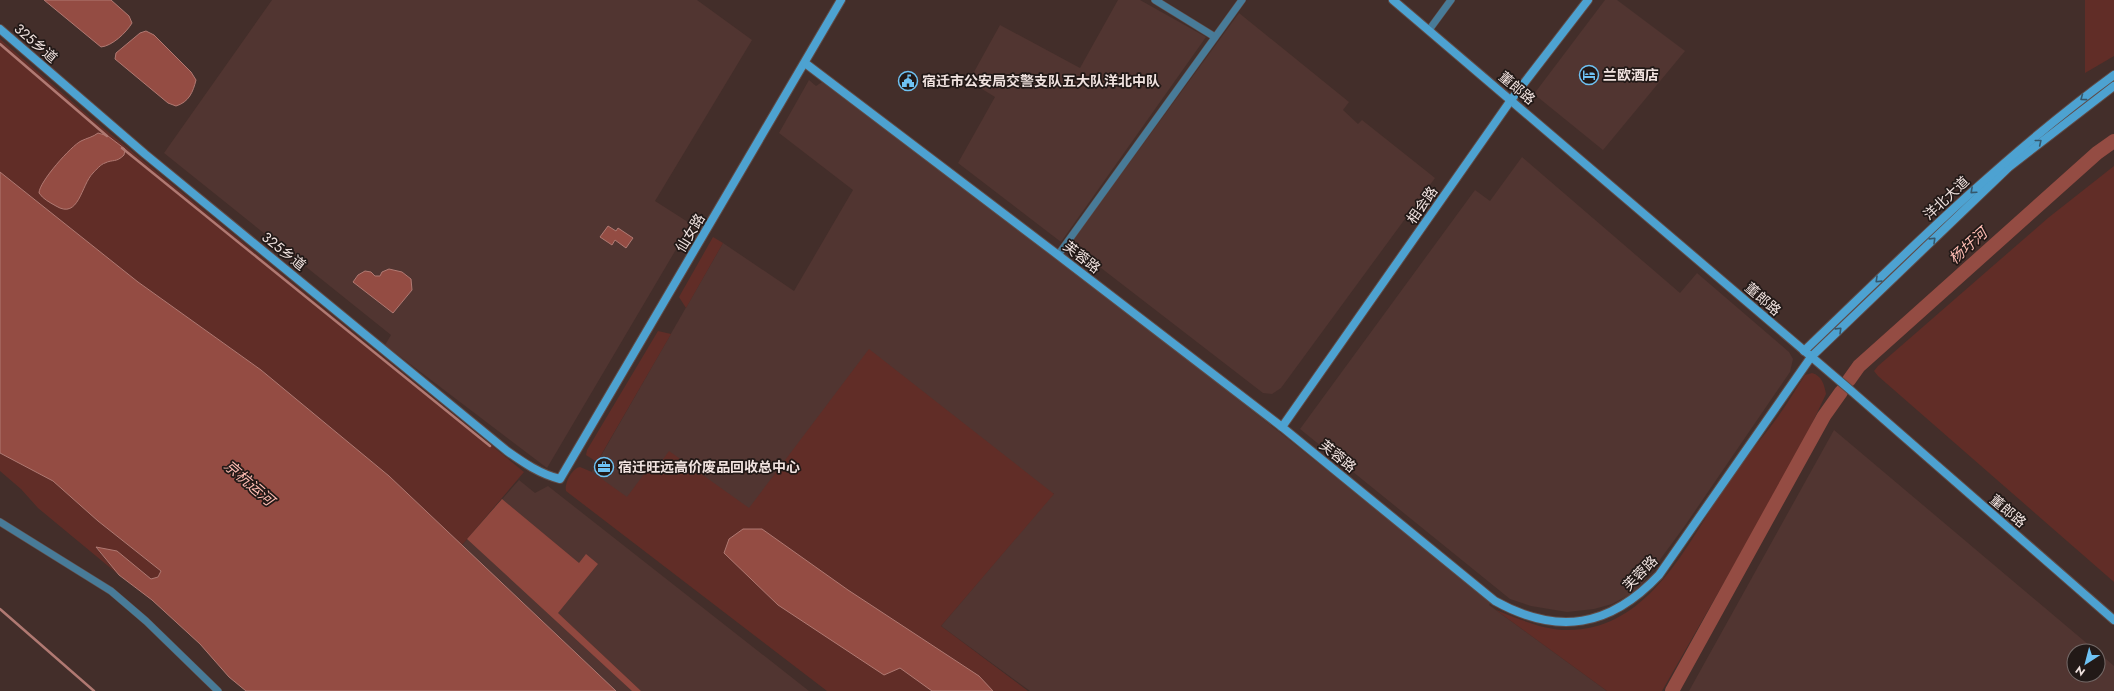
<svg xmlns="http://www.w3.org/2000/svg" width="2114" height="691" font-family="Jost,'Noto Sans SC',sans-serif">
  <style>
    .built { fill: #513531 }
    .green { fill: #612d27 }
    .forest { fill: #90483f }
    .water { fill: #944c43; stroke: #b07972 }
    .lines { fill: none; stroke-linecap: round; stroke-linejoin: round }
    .stream { stroke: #b07972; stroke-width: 2.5 }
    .river { stroke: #944c43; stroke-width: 14 }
    .street-casing { stroke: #5f4b47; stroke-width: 8 }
    .secondary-casing { stroke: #5f4b47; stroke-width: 10 }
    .street { stroke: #487b98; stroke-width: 7 }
    .secondary { stroke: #4da2d1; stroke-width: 8 }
    .oneway { stroke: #35576b }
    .labels { text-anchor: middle; stroke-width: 3.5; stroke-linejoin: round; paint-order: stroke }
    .street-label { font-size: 14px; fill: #f0e2df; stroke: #221917 }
    .poi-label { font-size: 14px; font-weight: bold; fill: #f0e2df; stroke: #221917; text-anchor: start }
    .water-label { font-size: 15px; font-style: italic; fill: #fdbcb2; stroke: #221917 }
  </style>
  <rect width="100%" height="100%" fill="#432e2a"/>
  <g class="built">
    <polygon points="272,0 697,0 752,40 655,201 691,224 547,468 385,345 391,335 164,153"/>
    <polygon points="1118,0 1140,0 1206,37 1061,242 958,163 995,97 969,81 1000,25 1080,68"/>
    <polygon points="1605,0 1617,0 1685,51 1603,150 1534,94"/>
    <polygon points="1239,13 1349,102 1343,110 1358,124 1362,120 1435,178 1281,388 1272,394 1263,393 1070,244"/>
    <polygon points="809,80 816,86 822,82 1050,253 1287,438 1491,602 1489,605 1607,691 1030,691 941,626 1054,493 696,578 583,487 723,243 794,291 853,190 779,133"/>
    <polygon points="1522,157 1680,293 1697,273 1789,352 1793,359 1790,372 1684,527 1642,584 1631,594 1612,604 1594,609 1567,612 1531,606 1510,599 1300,429 1475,190 1490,201"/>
    <polygon points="1834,430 2096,651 2074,651 2074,675 2098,675 2098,652 2114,666 2114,691 1689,691"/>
    <polygon points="519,480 535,493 548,486 809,691 616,691 462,545"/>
  </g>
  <g class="green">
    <polygon points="2085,0 2114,0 2114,56 2085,73"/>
    <polygon points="0,39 92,119 524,472 462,545 389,476 261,370 138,282 0,172"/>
    <polygon points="2114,166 2114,582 1878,376 1874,371 1878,366 2048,218"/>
    <polygon points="713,237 723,243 686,308 679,297"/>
    <polygon points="658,331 671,334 597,462 586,455 587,450"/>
    <path d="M869,349L1054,494L941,626L1028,691H827L566,491C564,484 572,468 580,467L592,472L627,497L644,474L656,469L669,451L749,508Z"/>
    <path d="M1812,373C1822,376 1824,384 1826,394L1798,453L1662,691H1607L1496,610C1519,619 1543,630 1568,630C1648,630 1687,545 1724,488C1740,464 1759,442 1777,418C1787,404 1796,389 1805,375Z"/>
    <polygon points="0,453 53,481 98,521 161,571 158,577 151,579 117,551 96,548 119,575 38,508 21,489 0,471"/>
  </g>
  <polygon class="forest" points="502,499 579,563 586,554 598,564 558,613 641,691 632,691 467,539"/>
  <g class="water">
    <path d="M44,0H111L129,16L132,23C126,33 112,46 101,47Z"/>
    <path d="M146,31L154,35L191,72L196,80C193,92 189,102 176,106L168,103L115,59L116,53L140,33Z"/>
    <path d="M98,133L108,136L125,149L124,155C116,163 113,159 105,163C101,164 96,170 93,173C81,185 79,220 56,206C49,202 43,199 39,193C39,182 71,146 81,141C87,138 93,137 98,133Z"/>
    <polygon points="0,172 138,282 261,370 389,476 616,691 246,691 229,677 200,644 152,600 119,575 96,547 117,551 151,579 158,577 161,571 98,521 53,481 0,453"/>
    <polygon points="608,226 616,231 618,228 633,238 626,248 615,240 612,245 600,237"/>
    <polygon points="389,269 402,272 411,279 412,290 393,313 353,282 358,275 365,271 371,272 375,276 380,276 382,272"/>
    <polygon points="743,529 762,529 848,590 979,676 993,691 932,691 900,668 884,675 778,605 724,553 729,539"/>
  </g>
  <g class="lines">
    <g class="stream">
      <polyline points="0,44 107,136"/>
      <polyline points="122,148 490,446"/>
      <polyline points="0,609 94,691"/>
    </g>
    <g class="river">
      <polyline points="1849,380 1859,366 2097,153 2114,141"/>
      <polyline points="1672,691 1824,416 1841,392"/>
    </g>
    <defs>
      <g id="street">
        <polyline points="1155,0 1215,37"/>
        <polyline points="1429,30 1451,0"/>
        <polyline points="1058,255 1242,0"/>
        <polyline points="0,522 111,591 146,621 218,691"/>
      </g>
      <g id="secondary">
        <polyline points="1393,0 1848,388 2114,620"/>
        <path d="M0,29L145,154L507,451C524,463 540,474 560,479L841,0"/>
        <path d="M805,63L1058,255L1282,427L1495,601C1558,636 1610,627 1659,575L1811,357L2009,167L2114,86"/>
        <path d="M1804,351C1904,255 2002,157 2114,75"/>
        <polyline points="1282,427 1511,100 1588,0"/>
      </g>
    </defs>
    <use href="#street" class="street-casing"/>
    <use href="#secondary" class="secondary-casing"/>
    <use href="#street" class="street"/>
    <use href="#secondary" class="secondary"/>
  </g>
  <defs><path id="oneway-chevron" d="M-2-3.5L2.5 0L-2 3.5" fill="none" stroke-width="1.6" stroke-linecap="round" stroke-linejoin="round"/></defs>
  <g class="oneway">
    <use href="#oneway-chevron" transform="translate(2083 98) rotate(143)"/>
    <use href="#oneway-chevron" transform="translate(2039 142) rotate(-39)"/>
    <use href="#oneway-chevron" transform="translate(1973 191) rotate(138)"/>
    <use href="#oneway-chevron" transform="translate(1933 240) rotate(-44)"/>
    <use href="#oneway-chevron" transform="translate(1878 280) rotate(136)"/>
    <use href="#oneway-chevron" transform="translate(1839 330) rotate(-44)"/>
  </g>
  <defs>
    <symbol id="hotel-ring" viewBox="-11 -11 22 22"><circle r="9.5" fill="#221917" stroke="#6ec2f3" stroke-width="1.5"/><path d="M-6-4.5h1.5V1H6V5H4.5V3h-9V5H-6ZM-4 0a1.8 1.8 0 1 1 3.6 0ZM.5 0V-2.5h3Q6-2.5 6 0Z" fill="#6ec2f3"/></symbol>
    <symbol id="civic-ring" viewBox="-11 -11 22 22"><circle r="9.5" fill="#221917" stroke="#6ec2f3" stroke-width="1.5"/><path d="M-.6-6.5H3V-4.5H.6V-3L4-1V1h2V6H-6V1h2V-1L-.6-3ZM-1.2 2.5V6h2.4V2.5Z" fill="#6ec2f3"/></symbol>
    <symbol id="office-ring" viewBox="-11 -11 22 22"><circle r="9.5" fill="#221917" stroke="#6ec2f3" stroke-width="1.5"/><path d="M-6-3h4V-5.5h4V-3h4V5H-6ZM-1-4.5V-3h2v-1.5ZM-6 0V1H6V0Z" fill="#6ec2f3"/></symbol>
  </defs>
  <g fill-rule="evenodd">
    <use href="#hotel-ring" x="1578" y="64" width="22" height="22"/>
    <use href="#civic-ring" x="897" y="70" width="22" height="22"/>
    <use href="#office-ring" x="593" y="456" width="22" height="22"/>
  </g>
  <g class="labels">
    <g class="street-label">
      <text transform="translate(36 43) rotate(41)" y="5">325乡道</text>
      <text transform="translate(1517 88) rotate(40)" y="5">董郎路</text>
      <text transform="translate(1946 198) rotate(-43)" y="5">洋北大道</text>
      <text transform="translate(1422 205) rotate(-55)" y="5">相会路</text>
      <text transform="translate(690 233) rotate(-59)" y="5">仙女路</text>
      <text transform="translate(284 251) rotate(39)" y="5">325乡道</text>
      <text transform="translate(1082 257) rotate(38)" y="5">芙蓉路</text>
      <text transform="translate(1763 299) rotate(41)" y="5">董郎路</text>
      <text transform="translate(1338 456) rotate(39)" y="5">芙蓉路</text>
      <text transform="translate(2008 511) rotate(40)" y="5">董郎路</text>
      <text transform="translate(1640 573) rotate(-45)" y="5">芙蓉路</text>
    </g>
    <g class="poi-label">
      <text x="1603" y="80">兰欧酒店</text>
      <text x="922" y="86">宿迁市公安局交警支队五大队洋北中队</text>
      <text x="618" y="472">宿迁旺远高价废品回收总中心</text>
    </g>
    <g class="water-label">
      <text transform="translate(1968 246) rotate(-42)" y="5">杨圩河</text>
      <text transform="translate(249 483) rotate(41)" y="5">京杭运河</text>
    </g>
  </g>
  <g transform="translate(2086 663) rotate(216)"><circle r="19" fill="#221917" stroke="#746967"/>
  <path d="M0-3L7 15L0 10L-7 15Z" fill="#6ec2f3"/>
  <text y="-6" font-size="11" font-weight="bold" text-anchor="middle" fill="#f0e2df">N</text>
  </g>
</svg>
